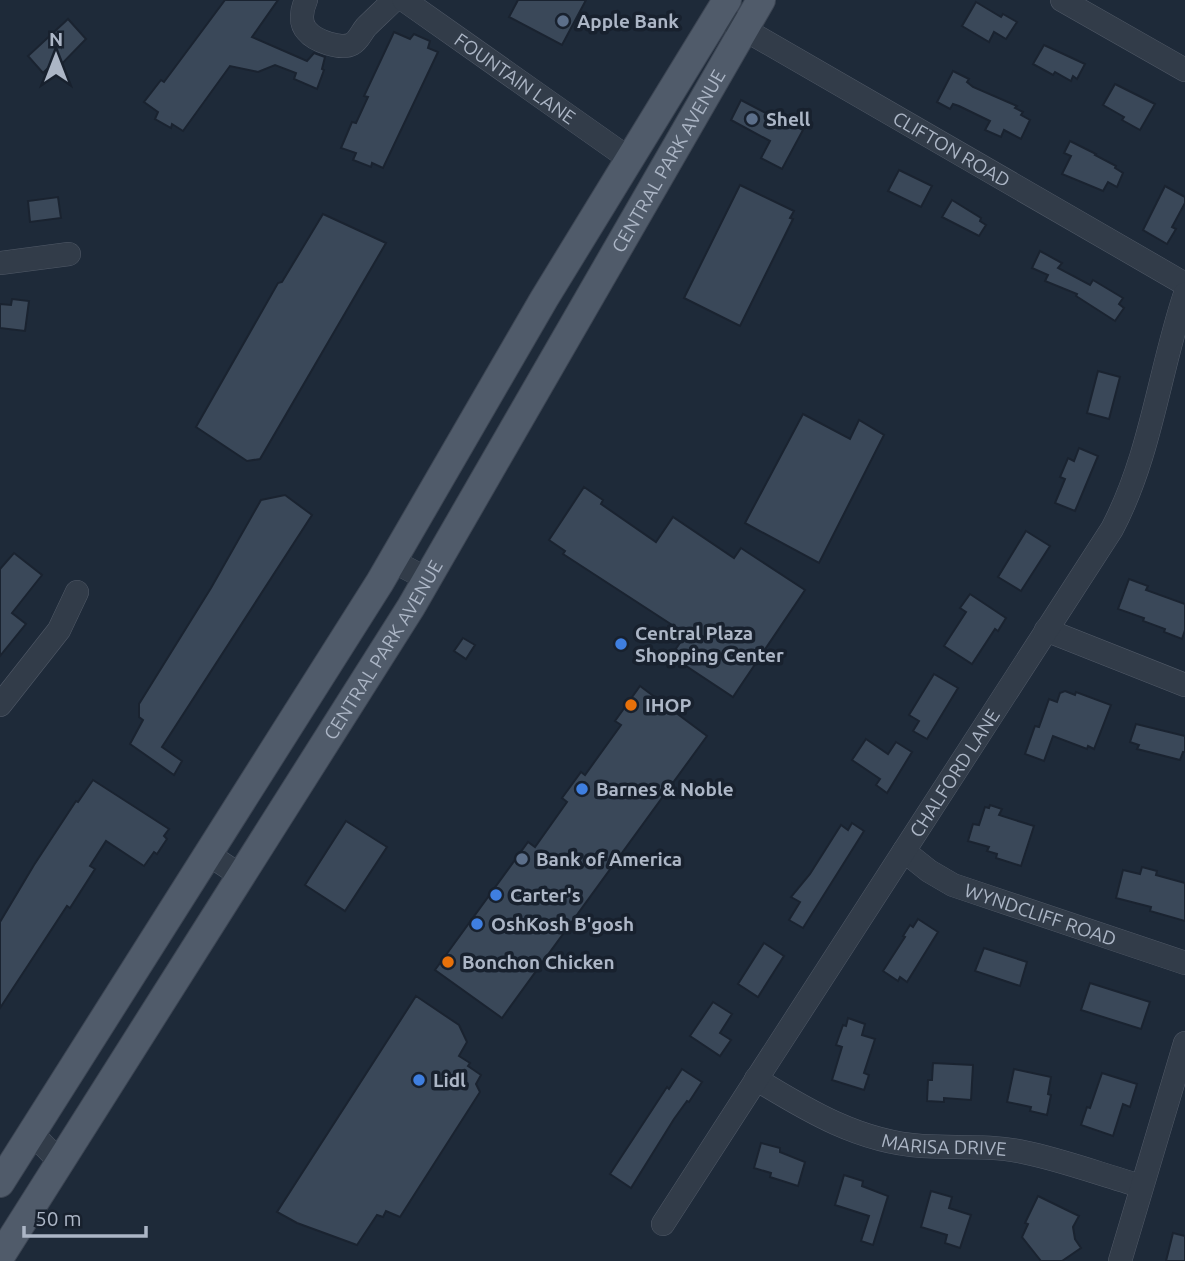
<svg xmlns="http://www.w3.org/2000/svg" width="1185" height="1261" font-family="Ubuntu,sans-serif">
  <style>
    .building { fill: #3a4859; stroke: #1a2330; stroke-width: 2 }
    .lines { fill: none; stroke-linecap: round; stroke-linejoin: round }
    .minor-casing { stroke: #505967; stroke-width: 24 }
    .major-casing { stroke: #3c4553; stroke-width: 30 }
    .minor { stroke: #323c49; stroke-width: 23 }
    .major { stroke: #505b6a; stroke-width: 28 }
    .service-dot { fill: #5c6f8a; stroke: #18212e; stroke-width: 2.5 }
    .shop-dot { fill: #3f7fe0; stroke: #18212e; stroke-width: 2.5 }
    .food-dot { fill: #e8710a; stroke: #18212e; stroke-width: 2.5 }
    .labels { text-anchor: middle; stroke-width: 7; stroke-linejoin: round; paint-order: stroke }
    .poi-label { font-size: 19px; font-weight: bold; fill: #acb6c6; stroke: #18212e; text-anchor: start }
    .street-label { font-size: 19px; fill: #acb6c6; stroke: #18212e }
  </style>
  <rect width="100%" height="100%" fill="#1e2a39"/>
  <g class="building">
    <polygon points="225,0 278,0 252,37 307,61 314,53 325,57 322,69 324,70 317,89 294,79 296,73 275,65 258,72 230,66 183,131 172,124 171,128 155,119 158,112 144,102 161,80 164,82"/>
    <polygon points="518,0 586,0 562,45 509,17"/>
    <polygon points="976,2 1001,17 1003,14 1017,22 1006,39 994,32 989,42 962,26"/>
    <polygon points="68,19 86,39 53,73 49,67 43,73 28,56"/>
    <polygon points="394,32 410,39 414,34 430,41 428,48 438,52 383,168 372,163 371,167 353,160 356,153 341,148 352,122 356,123 368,97 364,96"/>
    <polygon points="1044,45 1085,64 1077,79 1073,76 1071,81 1055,72 1053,75 1033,64"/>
    <polygon points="953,71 969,79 967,82 973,87 1017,106 1015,108 1023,112 1021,115 1030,120 1021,139 1004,130 1001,137 985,130 990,121 959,106 953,104 950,109 937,102"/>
    <polygon points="1115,84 1155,104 1140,130 1122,120 1124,117 1103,105"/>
    <polygon points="741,100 781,121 782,119 803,130 782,169 761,158 770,141 731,120"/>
    <polygon points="1070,141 1096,154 1095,155 1116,166 1115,168 1123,173 1117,187 1108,182 1103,191 1062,174 1071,156 1064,153"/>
    <polygon points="899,170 932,186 921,207 888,191"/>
    <polygon points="740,185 794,211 790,218 793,219 740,326 684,298"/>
    <polygon points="1165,186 1185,197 1185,203 1172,227 1176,229 1167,244 1143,230"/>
    <polygon points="58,197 61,218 30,222 28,201"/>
    <polygon points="952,200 981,218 980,221 986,225 979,236 942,217"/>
    <polygon points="323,214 386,243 260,459 247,461 196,427 278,283 282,282"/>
    <polygon points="1040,251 1062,263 1058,268 1090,285 1093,280 1123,298 1119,304 1124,308 1115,321 1076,296 1077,294 1045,281 1048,275 1032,268"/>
    <polygon points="12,299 29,301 25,331 0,328 0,304 11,305"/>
    <polygon points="1098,371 1120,377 1109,419 1087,413"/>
    <polygon points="803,414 850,439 859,420 884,435 819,563 745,523"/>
    <polygon points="1079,448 1098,456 1075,511 1055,503 1065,479 1060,477 1068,458 1074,461"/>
    <polygon points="584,487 603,500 601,504 656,542 673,517 734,558 741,548 805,590 733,697 671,656 686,634 563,554 565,551 549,540"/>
    <polygon points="285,495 312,515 162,747 182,761 174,775 130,744 143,720 139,717 139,704 211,588 261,500"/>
    <polygon points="1026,531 1050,546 1021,591 998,577"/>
    <polygon points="14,553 42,575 12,613 26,624 0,656 0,569"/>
    <polygon points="1129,579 1148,586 1146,590 1185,604 1185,630 1182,639 1164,632 1165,629 1143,621 1144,618 1118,609"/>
    <polygon points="970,594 1006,618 998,631 995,629 972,664 944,646 966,612 960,608"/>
    <polygon points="463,638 475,645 466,659 454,651"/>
    <polygon points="934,674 958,688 927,739 913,731 919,721 909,715"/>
    <polygon points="640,686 707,736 502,1018 435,970 528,842 535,847 567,802 562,798 581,772 585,775 621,725 615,721"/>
    <polygon points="1065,691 1075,695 1076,692 1111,705 1094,749 1088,746 1087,749 1053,736 1044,761 1025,754 1035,726 1039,727 1049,699 1057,702 1060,693"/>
    <polygon points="1136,724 1185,736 1185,752 1183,752 1180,760 1137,749 1139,745 1130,742"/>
    <polygon points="866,739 888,754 896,742 912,752 887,793 876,785 880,779 852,760"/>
    <polygon points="93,780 169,829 164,836 167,839 157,854 154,852 144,866 106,841 90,866 95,869 70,908 67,906 0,1008 0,922 34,865 76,801 78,802"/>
    <polygon points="990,805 1002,809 999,815 1034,826 1021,866 996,858 997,854 987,851 989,847 968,841 973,824 979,825 985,807 989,808"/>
    <polygon points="346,821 387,847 345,911 305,885"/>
    <polygon points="852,823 864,831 803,928 789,920 800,902 791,897 810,874 841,825 848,830"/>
    <polygon points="1142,867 1157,871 1156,875 1185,883 1185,921 1150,911 1151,907 1116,898 1123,870 1140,874"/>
    <polygon points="918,919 938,932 907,982 900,977 898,981 883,971 905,937 903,936 910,925 913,927"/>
    <polygon points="764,943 784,956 758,997 738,984"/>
    <polygon points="984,948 1027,962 1020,986 975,971"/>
    <polygon points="1090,983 1150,1002 1141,1029 1081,1010"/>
    <polygon points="416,996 459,1025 467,1042 459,1056 470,1063 468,1066 481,1075 476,1084 480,1092 400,1217 386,1211 383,1217 377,1215 357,1245 297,1223 277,1212"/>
    <polygon points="713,1002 732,1014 720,1033 731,1040 720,1056 690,1036"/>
    <polygon points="848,1018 865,1024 862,1035 875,1039 864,1073 869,1075 864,1090 832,1080 842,1047 836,1045 843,1025 846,1026"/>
    <polygon points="933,1063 973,1065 971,1100 944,1098 944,1102 927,1101 928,1080 932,1080"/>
    <polygon points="682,1069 702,1082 689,1102 687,1101 674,1119 631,1188 610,1174 667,1087 669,1089"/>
    <polygon points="1014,1069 1051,1077 1048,1094 1051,1095 1047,1115 1030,1111 1031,1107 1007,1102"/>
    <polygon points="1102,1073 1137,1084 1130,1107 1123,1104 1113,1136 1081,1125 1087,1107 1090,1108"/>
    <polygon points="761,1143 780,1148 780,1152 805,1162 798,1186 770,1177 771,1173 754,1168"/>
    <polygon points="844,1175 863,1181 862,1186 888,1196 873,1245 861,1241 869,1216 835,1205"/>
    <polygon points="931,1191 952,1197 949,1208 971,1215 960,1248 945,1243 947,1235 921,1227"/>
    <polygon points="1038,1196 1079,1216 1073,1227 1075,1239 1081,1248 1062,1261 1041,1261 1022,1237 1028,1224 1025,1223"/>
    <polygon points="1173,1233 1185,1236 1185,1261 1166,1261"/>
  </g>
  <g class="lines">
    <defs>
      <g id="minor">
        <path d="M306,0C302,9 299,23 307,31C315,41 341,50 352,44C359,40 361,33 366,27C375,18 385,9 394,0"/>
        <path id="s1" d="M404,0L628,158"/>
        <polyline points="1062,0 1185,70"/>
        <path id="s2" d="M730,21L1185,284"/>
        <polyline points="0,263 69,254"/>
        <polyline points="393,561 427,579"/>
        <polyline points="1046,630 1185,685"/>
        <polyline points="0,705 59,630 77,592"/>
        <path id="s3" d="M904,851L929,871L953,885L1185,963"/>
        <polyline points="208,854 241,876"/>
        <path id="s4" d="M756,1079C808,1111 860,1142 922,1146C956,1148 990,1145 1023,1152C1063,1160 1102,1175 1141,1186"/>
        <polyline points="31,1132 59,1161"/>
        <path id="s5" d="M663,1224L1112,529C1151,455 1159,372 1185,294"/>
        <polyline points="1120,1261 1185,1043"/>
      </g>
      <g id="major">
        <polyline points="0,1183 380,582 544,299 727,0"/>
        <path id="s6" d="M0,1257L411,607L761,0"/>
      </g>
    </defs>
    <use href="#minor" class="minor-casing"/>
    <use href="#major" class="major-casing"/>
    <use href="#minor" class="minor"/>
    <use href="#major" class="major"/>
  </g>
  <g class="service-dot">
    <circle cx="563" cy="21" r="7"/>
    <circle cx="752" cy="119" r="7"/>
    <circle cx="522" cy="859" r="7"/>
  </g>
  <g class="shop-dot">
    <circle cx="621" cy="644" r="7"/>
    <circle cx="582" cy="789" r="7"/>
    <circle cx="496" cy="895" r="7"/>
    <circle cx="477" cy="924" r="7"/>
    <circle cx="419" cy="1080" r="7"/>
  </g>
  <g class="food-dot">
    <circle cx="631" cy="705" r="7"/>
    <circle cx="448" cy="962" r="7"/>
  </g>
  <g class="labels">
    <g class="poi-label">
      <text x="577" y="28">Apple Bank</text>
      <text x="766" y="126">Shell</text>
      <text x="635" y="640">Central Plaza<tspan x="635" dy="22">Shopping Center</tspan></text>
      <text x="645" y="712">IHOP</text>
      <text x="596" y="796">Barnes &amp; Noble</text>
      <text x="536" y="866">Bank of America</text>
      <text x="510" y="902">Carter's</text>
      <text x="491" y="931">OshKosh B'gosh</text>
      <text x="462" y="969">Bonchon Chicken</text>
      <text x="433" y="1087">Lidl</text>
    </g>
    <g class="street-label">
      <text dy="7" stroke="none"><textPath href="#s1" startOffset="136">FOUNTAIN LANE</textPath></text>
      <text dy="7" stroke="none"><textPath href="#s2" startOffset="256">CLIFTON ROAD</textPath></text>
      <text dy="7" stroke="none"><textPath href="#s6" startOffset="1284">CENTRAL PARK AVENUE</textPath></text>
      <text dy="7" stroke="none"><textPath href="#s6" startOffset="718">CENTRAL PARK AVENUE</textPath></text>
      <text dy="7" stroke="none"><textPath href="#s5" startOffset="537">CHALFORD LANE</textPath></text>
      <text dy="7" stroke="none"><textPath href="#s3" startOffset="152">WYNDCLIFF ROAD</textPath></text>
      <text dy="7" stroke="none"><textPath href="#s4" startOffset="203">MARISA DRIVE</textPath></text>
    </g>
  </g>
  <g transform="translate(56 56)" stroke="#18212e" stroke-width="5" paint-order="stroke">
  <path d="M0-5L12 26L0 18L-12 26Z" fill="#acb6c6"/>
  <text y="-10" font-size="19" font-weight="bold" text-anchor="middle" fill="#acb6c6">N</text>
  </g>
  <path d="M24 1226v10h122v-10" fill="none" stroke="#acb6c6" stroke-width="3.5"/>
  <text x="35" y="1226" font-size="21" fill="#acb6c6" stroke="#18212e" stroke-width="5" paint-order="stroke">50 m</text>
</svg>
